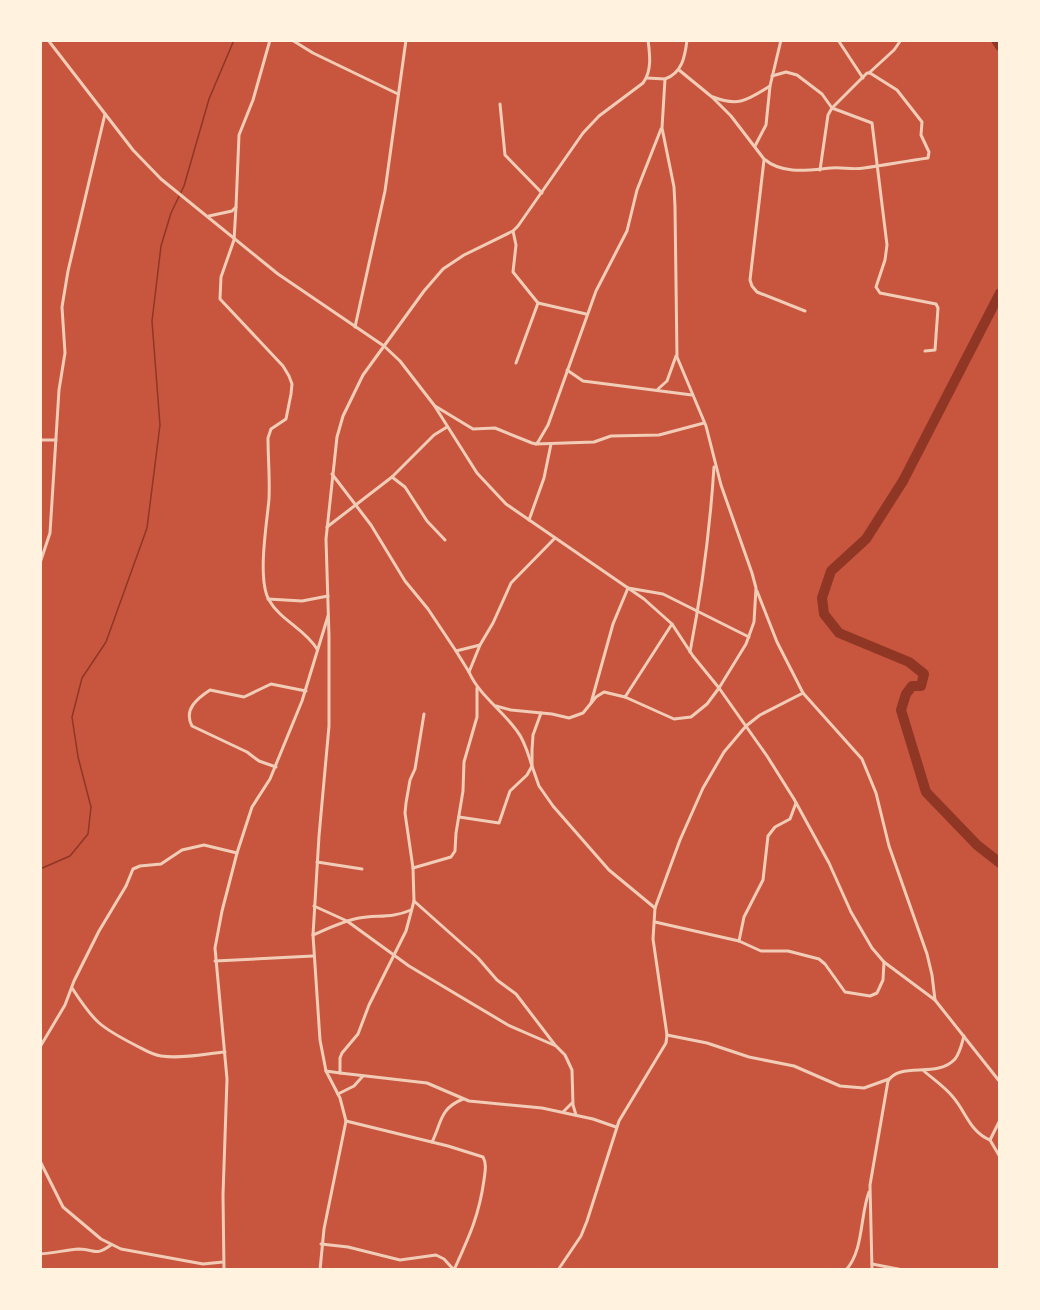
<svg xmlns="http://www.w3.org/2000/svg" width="1040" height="1310" font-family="'Work Sans',sans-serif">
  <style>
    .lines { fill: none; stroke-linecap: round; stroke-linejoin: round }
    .stream { stroke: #8f3625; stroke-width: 1.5 }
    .river { stroke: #8f3625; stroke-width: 10 }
    .minor { stroke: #f1ccb7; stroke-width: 3 }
  </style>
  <rect width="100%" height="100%" fill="#c8553d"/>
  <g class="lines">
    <polyline class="stream" points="40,869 70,856 88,834 91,807 78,757 72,717 82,678 106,642 147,528 160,425 152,321 161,246 171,213 184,186 209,99 234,40"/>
    <g class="river">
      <polyline points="996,40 1000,46"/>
      <polyline points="1000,293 903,481 866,539 831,571 822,598 824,614 839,633 909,662 924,674 921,686 912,686 906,694 901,710 926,792 977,845 1000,863"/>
    </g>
    <g class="minor">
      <polyline points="48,40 133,150 161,179 278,274 384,346 400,361 434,405 477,473 506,504 644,599 672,624 693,656 719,688 767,756 794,799 829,863 851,912 872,948 884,962 935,1000 1000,1082"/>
      <polyline points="292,40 313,53 398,94"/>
      <polyline points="838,40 863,78"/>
      <path d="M679,70L712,97L731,116L764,159C783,175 809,170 831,168C842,167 853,170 864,168C885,165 907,161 928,158L929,152L921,135L922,122L897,90L870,73H867L832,108L828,115L820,170"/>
      <polyline points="869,73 894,50 901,40"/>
      <polyline points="772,76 786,72 797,75 822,94 832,108 872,123 887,245 885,260 876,287 880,293 936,304 938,308 935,350 925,351"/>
      <path d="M665,79C682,73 685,57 687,40"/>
      <path d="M713,97C739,107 747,100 770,86L781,40"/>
      <polyline points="500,104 505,155 542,193"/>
      <polyline points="755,146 766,125 770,86"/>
      <polyline points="764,160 750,280 752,286 757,292 805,311"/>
      <path d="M236,207L234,240L221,277L220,299L283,366L289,376L292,384L291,394L286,419L271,429L268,438C268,458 270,478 269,499C267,523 257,579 269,600C280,620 305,629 317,649"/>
      <polyline points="209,216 232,211 236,207 239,135 253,100 270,40"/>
      <polyline points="513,231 516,245 513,272 538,303 516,363"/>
      <polyline points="538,303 586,314"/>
      <polyline points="355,327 385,191 406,40"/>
      <polyline points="567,370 583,381 692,395"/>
      <polyline points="658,389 667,381 676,356"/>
      <polyline points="435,406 473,429 495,428 532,443 536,444 538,442 548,425 596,291 627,231 637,190 661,129"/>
      <polyline points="40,440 56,440"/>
      <polyline points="536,444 594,442 611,436 659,435 704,423"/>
      <polyline points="332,474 371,525 405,581 428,609 456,651 480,645 493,623 511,583 555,538"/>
      <polyline points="392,477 405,487 427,521 445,540"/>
      <polyline points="529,520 544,478 551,444"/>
      <polyline points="327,527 392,477 434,435 447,427"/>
      <polyline points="40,563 50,533 59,390 65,353 62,307 68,271 105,114"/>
      <polyline points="757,591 777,642 803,693"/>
      <polyline points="268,599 302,601 328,596"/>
      <polyline points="456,651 469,672 480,645"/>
      <path d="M690,652C702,590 710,529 714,467"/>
      <polyline points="625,697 674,719 691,717 707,704 719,688 746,644 754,622 756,588 752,573 721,485 706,426 677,357 675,207 674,187 662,128 665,79 647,78"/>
      <polyline points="591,703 613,624 628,588 663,594 749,637"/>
      <polyline points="496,706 511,710 552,714 569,718 583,713 596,697 604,692 625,697 672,624"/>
      <polyline points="541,713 533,735 532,750 532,766 539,786 553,806 609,870 655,908"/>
      <path d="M276,767L259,761L247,752L192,726C183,709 198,698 210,690L244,697L271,684L306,691"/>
      <path d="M459,817L499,823L510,791L527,775L532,766C528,754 525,741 517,731C502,710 479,695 469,672"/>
      <polyline points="317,862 362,869"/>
      <polyline points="413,868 405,813 406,803 410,780 415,769 424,714"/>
      <polyline points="414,901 478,958 497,980 516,994 555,1045"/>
      <polyline points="314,906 347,921 409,966 508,1025 556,1046 565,1055 572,1070 573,1105 576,1115"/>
      <polyline points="655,922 739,941 761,951 788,951 819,959 825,964 845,992 870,996 877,993 883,980 884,962"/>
      <path d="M313,935C327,929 343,921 359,918C377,915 393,918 411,910"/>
      <polyline points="739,941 744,917 763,880 768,836 775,827 790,819 796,803"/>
      <polyline points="215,961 313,956"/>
      <path d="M72,988C94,1022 100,1027 135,1045C143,1049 152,1055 161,1056C182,1059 204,1054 225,1052"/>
      <polyline points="667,1035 707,1043 749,1057 794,1066 840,1086 864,1088 889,1079"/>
      <polyline points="40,1047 65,1005 74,981 99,931 126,886 133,869 140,866 161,864 182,850 204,845 237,853 252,807 270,779 302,701 328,616"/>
      <polyline points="326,1071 340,1073 340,1058 342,1053 358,1034 369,1005 406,931 414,901 413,868 451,857 455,851 456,833 463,791 464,762 477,717 477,688"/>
      <path d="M924,1071C933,1079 945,1087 953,1097C966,1112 970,1132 990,1140"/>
      <polyline points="340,1073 427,1083 469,1101 542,1108 593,1119 616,1127"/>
      <polyline points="338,1094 354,1086 363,1076"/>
      <polyline points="563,1112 572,1103"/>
      <polyline points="1000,1120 990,1140 1000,1157"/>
      <path d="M432,1142C442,1122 439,1109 463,1099"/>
      <polyline points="40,1161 63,1207 101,1239 121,1249 203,1264 223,1262"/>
      <path d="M321,1244L348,1247L400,1260L436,1255L444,1259L454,1270C469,1237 479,1216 484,1180C485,1172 487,1164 483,1157L448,1146L346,1121"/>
      <path d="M40,1254C53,1253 67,1250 79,1249C96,1249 94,1257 111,1245"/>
      <polyline points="872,1264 903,1270"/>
      <polyline points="224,1270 223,1195 227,1079 215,948 222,911 237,853"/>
      <path d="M320,1270L324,1229L346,1121L340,1098L326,1071L320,1040L313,935L319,836L329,726V636L326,539L337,437L343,416L363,375L424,291L443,269L464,255L513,231L518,226L583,133L599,116L643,83C652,71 650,55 648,40"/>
      <polyline points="558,1270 581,1236 587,1221 619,1121 666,1043 667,1035 653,939 655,908 680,840 703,788 724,752 746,726 760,715 803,693 862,759 876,793 889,846 927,954 932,975 935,1000"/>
      <path d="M846,1270C864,1250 860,1215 869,1192"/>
      <path d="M872,1270L870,1185L888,1081C900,1061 937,1079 955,1059C960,1053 962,1043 964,1036"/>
    </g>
  </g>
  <rect width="1040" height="1310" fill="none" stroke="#fff3e0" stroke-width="84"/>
</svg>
